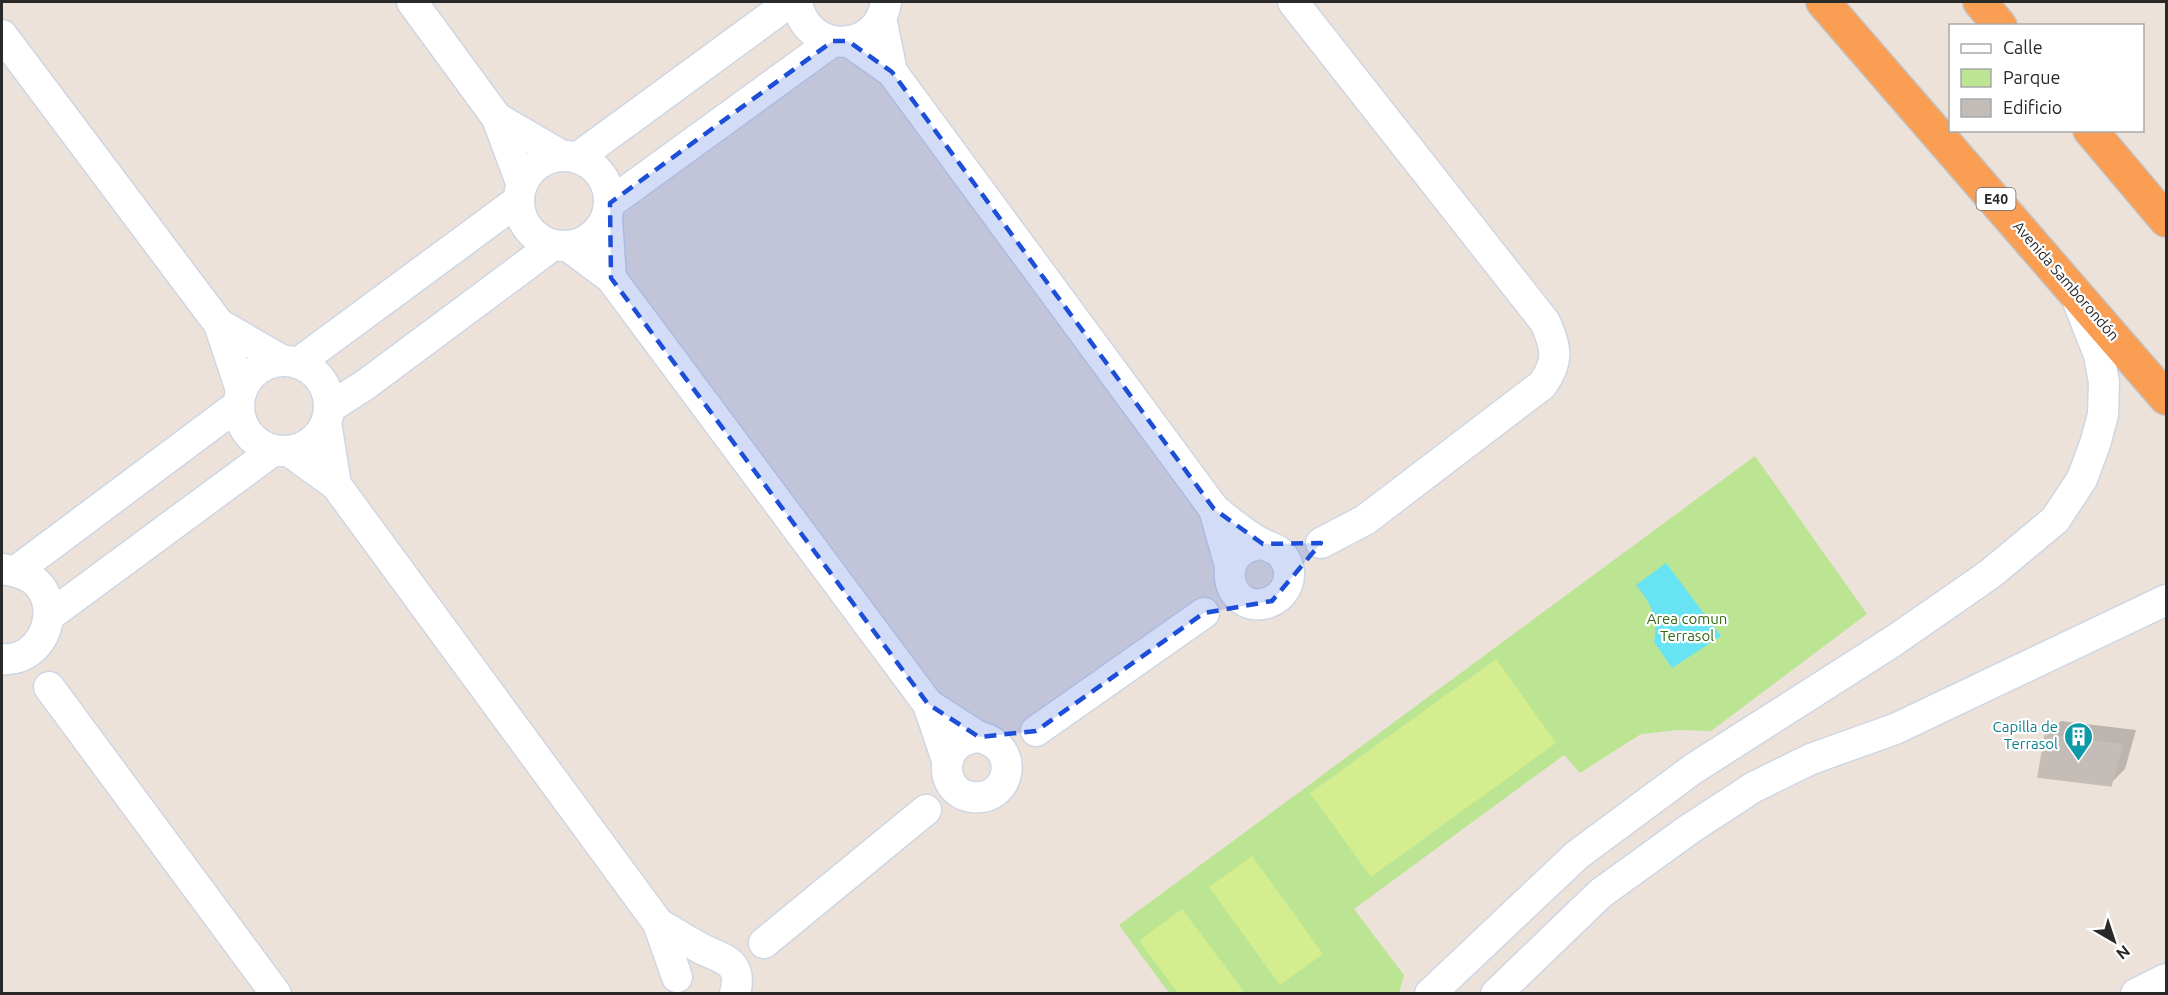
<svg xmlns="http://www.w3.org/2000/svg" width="2168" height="995" font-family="Ubuntu,sans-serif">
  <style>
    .green { fill: #bbe593 }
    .pitch { fill: #d3ed8f }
    .water { fill: #68e3f3 }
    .shadow { fill: #0003 }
    .building { fill: #c4bcb7; stroke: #c7bdb4; stroke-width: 1.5 }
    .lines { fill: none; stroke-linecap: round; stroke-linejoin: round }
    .minor-casing { stroke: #cfd6e3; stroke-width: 33 }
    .trunk-casing { stroke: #c3c3c3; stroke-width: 36 }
    .minor { stroke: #fff; stroke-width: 30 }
    .trunk { stroke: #fa9e54; stroke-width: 33 }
    .marked { fill: #1d4ed8; fill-opacity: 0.2; stroke: #1d4ed8; stroke-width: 4.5; stroke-dasharray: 12 8; stroke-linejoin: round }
    .labels { text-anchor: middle; stroke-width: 4.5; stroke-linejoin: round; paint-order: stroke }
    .shield { fill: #fff; stroke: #696969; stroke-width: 1.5 }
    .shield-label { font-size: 14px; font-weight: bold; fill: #292929 }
    .street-label { font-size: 15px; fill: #292929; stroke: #fff }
    .park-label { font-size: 15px; fill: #336916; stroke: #fff }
    .culture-label { font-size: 15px; fill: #0d838f; stroke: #fff; text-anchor: end }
  </style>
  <rect width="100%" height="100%" fill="#ece2da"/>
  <polygon class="green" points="1755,456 1867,614 1711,731 1679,730 1641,734 1580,773 1564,755 1354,909 1404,975 1399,993 1169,993 1119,925"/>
  <g class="pitch">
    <polygon points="1496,659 1556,743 1371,877 1310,793"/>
    <polygon points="1252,856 1323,954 1280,985 1209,887"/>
    <polygon points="1182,909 1245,993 1178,993 1139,941"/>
  </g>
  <path class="water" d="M1666,563L1721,636L1672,668L1654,642C1659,619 1651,603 1636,585Z"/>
  <polygon class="shadow" points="2061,721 2136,730 2125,769 2110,784 2046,735"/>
  <polygon class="building" points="2045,735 2122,745 2111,786 2038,777"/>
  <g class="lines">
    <defs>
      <g id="minor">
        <polyline points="412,2 497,118"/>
        <path d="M797,2C806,55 878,55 886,2"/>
        <path d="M1293,2L1545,322C1557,348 1559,362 1542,385L1365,520L1321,543"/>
        <polyline points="2,35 219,324"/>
        <polyline points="848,41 892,72 881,18"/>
        <polyline points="892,72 1214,509"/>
        <circle cx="564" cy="201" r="45"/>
        <polyline points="577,158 790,2"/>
        <polyline points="522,185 497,118 562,156"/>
        <polyline points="610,203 833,41"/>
        <polyline points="568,246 611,278 607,218"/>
        <polyline points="611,278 928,704"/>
        <circle cx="284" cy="406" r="45"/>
        <polyline points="298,363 519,200"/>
        <polyline points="241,390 219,324 283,361"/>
        <polyline points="329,408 365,385 553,245"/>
        <polyline points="289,451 336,485 326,423"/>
        <polyline points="336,485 658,923"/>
        <path d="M1230,566L1214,509C1228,520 1247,537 1263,544C1270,548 1277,548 1282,555C1289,564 1291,575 1287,585C1283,594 1276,600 1267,603C1226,615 1211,547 1263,544"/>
        <path d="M2,569C11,570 20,572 29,577C67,600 45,663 2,659"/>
        <polyline points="16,571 238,405"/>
        <polyline points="49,616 274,450"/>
        <polyline points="49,687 276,994"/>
        <polyline points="1036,731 1204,613"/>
        <path d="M947,760L928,704L979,737C1022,746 1011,802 972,797C937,792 938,739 979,737"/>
        <polyline points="764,943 926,810"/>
        <path d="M677,977L658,923C673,932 688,942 704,950C725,960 743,962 735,994"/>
        <polyline points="1430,994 1577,855 1693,769 1895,640 1990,574 2055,520 2082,479 2095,444 2103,415 2104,382 2099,355 2077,299"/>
        <polyline points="1496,994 1601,893 1691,828 1754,787 1811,759 1895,729 2166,600"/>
        <polyline points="2136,994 2166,979"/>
      </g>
      <g id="trunk">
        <polyline points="1823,2 2166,398"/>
        <polyline points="1980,2 2000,26"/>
        <polyline points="2090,130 2166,220"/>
      </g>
    </defs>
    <use href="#minor" class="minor-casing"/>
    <use href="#trunk" class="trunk-casing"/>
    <use href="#minor" class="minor"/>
    <use href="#trunk" class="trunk"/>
  </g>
  <path class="marked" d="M833,41H848L892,72L1214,509L1263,544L1321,543L1272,601L1204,613L1036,731L979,737L928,704L611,278L610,203Z"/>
  <defs>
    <symbol id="building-pin" viewBox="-11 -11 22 30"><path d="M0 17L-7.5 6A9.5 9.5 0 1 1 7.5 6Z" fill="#0f9aa8" stroke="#fff"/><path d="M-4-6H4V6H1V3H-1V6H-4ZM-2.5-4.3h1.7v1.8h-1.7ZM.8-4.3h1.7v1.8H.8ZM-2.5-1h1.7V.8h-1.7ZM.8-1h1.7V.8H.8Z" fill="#fff"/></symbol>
  </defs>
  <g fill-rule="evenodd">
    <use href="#building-pin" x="2062" y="720" width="33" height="45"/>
  </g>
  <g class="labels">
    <rect class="shield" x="1976.5" y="188" width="39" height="22" rx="4.5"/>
    <g class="shield-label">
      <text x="1996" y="204">E40</text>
    </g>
    <g class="street-label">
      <text transform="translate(2066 281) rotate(49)" y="5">Avenida Samborondón</text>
    </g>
    <g class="park-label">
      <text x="1687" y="624">Area comun<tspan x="1687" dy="17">Terrasol</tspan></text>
    </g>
    <g class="culture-label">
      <text x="2058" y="732">Capilla de<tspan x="2058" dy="17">Terrasol</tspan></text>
    </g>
  </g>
  <rect width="2168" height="995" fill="none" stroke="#292929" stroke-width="6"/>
  <rect x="1949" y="24" width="195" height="108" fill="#ffffff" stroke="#a9a9a9" stroke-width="1.5"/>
  <rect x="1961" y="44" width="30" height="9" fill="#ffffff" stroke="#a9a9a9" stroke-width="1.5"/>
  <text x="2003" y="54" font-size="18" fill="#292929">Calle</text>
  <rect x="1961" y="69" width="30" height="18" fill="#bbe593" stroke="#a9a9a9" stroke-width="1.5"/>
  <text x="2003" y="84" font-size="18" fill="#292929">Parque</text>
  <rect x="1961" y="99" width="30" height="18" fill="#c4bcb7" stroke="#a9a9a9" stroke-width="1.5"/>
  <text x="2003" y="114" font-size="18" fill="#292929">Edificio</text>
  <g transform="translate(2114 941) rotate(141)" stroke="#ffffff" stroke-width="4.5" paint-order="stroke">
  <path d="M0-4.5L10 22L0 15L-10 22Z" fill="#292929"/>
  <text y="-9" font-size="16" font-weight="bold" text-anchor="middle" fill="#292929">N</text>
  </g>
</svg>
